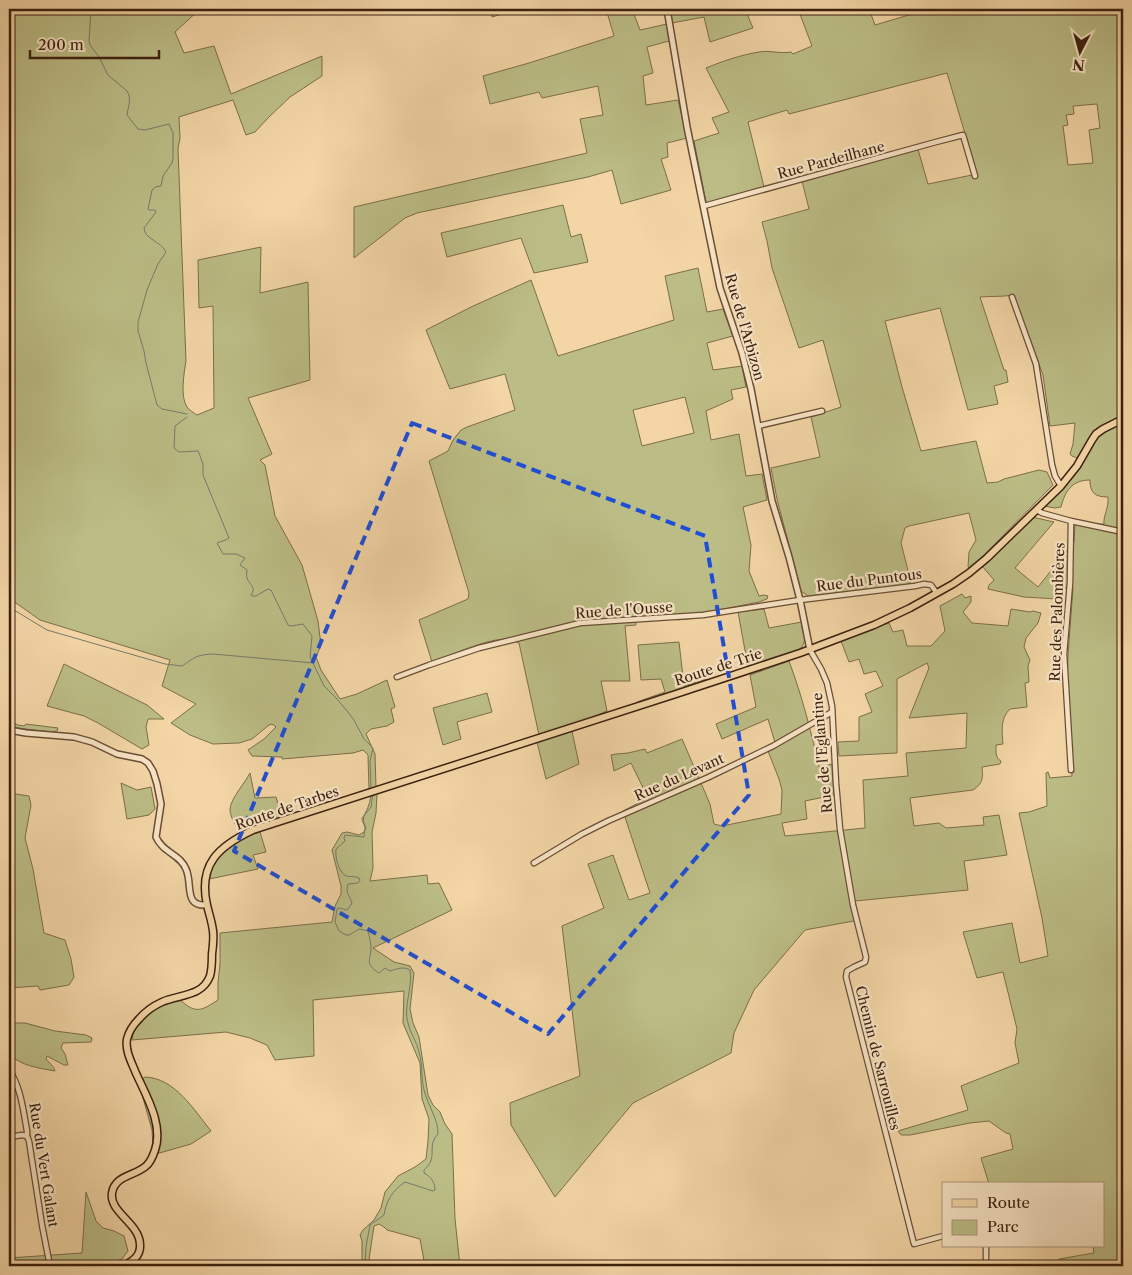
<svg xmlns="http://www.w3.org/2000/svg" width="1132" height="1275" font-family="'Libre Caslon Text',serif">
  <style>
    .green { fill: #bcbd86; stroke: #7c6e4a; fill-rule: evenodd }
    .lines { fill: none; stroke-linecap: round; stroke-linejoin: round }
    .stream { stroke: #757b6c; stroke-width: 1 }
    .minor-casing { stroke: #6a4d35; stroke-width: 7 }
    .tertiary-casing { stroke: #6a4d35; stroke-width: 8 }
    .primary-casing { stroke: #3c200f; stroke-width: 9 }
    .minor { stroke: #f7e4c5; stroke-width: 4.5 }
    .tertiary { stroke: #f7e4c5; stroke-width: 5 }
    .primary { stroke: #f3d5a6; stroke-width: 6 }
    .marked { fill: none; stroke: #1d4ed8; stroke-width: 4; stroke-dasharray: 10 6; stroke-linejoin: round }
    .labels { text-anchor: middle; stroke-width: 4.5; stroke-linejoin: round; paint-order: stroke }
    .street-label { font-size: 14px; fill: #3c200f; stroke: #f7e4c5 }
  </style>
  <rect width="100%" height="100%" fill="#f3d5a6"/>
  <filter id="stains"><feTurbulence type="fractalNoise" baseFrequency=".004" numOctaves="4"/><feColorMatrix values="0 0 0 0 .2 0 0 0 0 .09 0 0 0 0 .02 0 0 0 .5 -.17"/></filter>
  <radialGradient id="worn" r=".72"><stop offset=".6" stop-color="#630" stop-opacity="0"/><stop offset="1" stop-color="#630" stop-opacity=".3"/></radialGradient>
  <g class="green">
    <path d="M9,9H200L175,32L184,53L214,46L231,94L322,56V76L290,97L269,117L255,132L246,135L233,100L179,117L180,138L178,149L186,361C184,373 180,397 187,407C189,410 194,413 197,415L214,408L213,306L199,308L198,260L261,247L260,293L308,282L310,380L248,398L272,454L260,460L265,465L275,516L302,565L318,621L321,645L316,657L321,670L340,699L357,694L387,680L395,707L391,709L394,722L387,726L371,729L366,734L375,754L376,788L369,790L368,755L363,750L353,753L282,759V757L252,756L248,750L264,739L276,727L272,724L269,725L252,739L239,743L213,744L190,735L171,723L196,704L162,686L170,660L40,620L9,598Z"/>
    <polygon points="490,9 518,9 492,17"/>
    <polygon points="606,9 632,9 640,30 667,24 669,41 647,47 653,73 643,76 646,105 678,100 687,138 667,143 668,157 661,159 671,190 621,204 612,170 588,177 417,213 405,218 354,258 354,207 587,153 580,119 603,115 598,86 542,98 539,92 490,104 483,76 529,63 614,36"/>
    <polygon points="670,9 745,9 753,28 710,42 704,17 672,23"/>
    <path d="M798,9H869L875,25L909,15L908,9H1123V415L1099,429L1093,434L1077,458L1072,456L1070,454L1073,444L1075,423L1050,426L1043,375L1027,331L1013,295C1002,297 991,296 980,297L1004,370H1006L1008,382L994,386L998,404L968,410L940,308L885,321L902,387L921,451L976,441L987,483L998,482L1004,479L1039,470L1047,472L1053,485L978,561L970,568L968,567L969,552L976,540L969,513L909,526L905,528L901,543L911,582L904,586L808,596L801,591L777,499L771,468L820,457L811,417L841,407L823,340L799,348L772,268L767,241L762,222L809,209L802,181L917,146L928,184L977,174L947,73L789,114L787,110L748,122L765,191L707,207L694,141L719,133L712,118L729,112L706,68C723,61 741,55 759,52C770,50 780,54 791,52L793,54L812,46ZM1097,104L1100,128L1089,130L1093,163L1068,165L1063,126L1068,125L1066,115L1074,114L1073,106Z"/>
    <polygon points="563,205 571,237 581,234 588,262 534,273 521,238 447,257 441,233"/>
    <path d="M698,268L707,312L723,309L733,336L707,343L713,370L742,366L746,387L731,390L733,399L706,411L711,440L739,434L746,476L762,474L767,500L743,507L751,545L749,571L759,596L764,595L768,596L767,599L759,602L698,614V618L677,620V615L635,617L636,625L625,626L630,681H601L607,711L588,719L539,735L519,643C514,641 509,639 504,639C484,640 451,655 432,662L419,620L468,599L469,593L429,461L448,451L453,440L461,430L467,427L515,410L505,374L450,389L426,330L471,307L531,280L558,356L674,320L665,276ZM685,397L694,433L642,446L633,410Z"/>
    <path d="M1123,421V1266H1060L1059,1259L1094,1253L1093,1246H1103V1184H989L981,1158L1013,1149L1010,1134L1006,1133L989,1121L970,1123L910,1135H901L898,1131L968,1110L961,1086L1019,1063L1015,1043L1017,1029L1003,972L977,978L963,932L1012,923L1020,963L1048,956L1042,918L1019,813L1029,812L1047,806L1046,773L1048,772L1050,778L1072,776L1067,688L1068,655L1073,588H1059L1057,599L1024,597L988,589L989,585L994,580L982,566L1004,546L1032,517L1054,522L1015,568L1038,587L1074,542L1075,524H1104C1103,516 1109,508 1108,497C1095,497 1090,493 1090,480C1072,480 1065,491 1061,507L1055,508L1044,506L1099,436L1102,433Z"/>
    <path d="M962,594L965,598L971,596V602L963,612L972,623L1008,626L1011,609L1030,612L1033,611L1041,613L1038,623L1026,638L1024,647L1030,660L1028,666L1029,682L1025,683L1027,707L1010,709C1000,718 1002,732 1003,744L996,745C996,751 995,758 1001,761L1000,764L982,767C983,779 983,783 973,790L910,798L914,826L939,823L946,828L984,825L983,817L999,815L1007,855L964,861L968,890L855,901L859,920L805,930L754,990L734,1033L731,1053L633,1103L555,1197L511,1125L510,1103L580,1076L562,926L604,908L588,864L613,855L629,900L650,893L623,811L648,798L631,763L614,771L611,755L616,754L628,753L645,749L647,753L682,739L710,804L714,824L722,826L781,814L782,790L779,779L768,751L776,746L768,719L722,739L716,724L756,707L750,675L789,661C802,696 811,731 819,767L832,764L834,795L805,801L807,819L782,823L785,836L865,828L863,780L908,776L906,753L966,748L967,713L909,718L929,668L927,663L897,679V753L839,756L838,742L859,741V717L872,712L865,694L883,686L876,671L864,674L859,659L849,662L841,641L889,623L893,632L903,630L907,646H931L945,631L940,606Z"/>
    <path d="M764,609L769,628L802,622C804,635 809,645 795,652L748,667L738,612Z"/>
    <polygon points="679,642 684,686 707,679 707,681 638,705 637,702 665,692 661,679 641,680 638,645"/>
    <polygon points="64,664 147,705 164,719 148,719 146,727 149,745 142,749 98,723 84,716 47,706"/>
    <polygon points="487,693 492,712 457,722 461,739 443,745 433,708"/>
    <polygon points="9,721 18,725 24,726 26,724 58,728 57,731 52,732 9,727"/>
    <polygon points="572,731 579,764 546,779 537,742"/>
    <path d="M250,773L255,798L276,797L282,817L240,832C236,825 230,818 230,809C231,798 245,783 250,773Z"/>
    <polygon points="121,783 137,790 151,787 155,809 149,815 127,819"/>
    <polygon points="9,793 29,796 31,805 25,838 33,869 44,933 65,940 71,959 74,977 69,985 40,990 38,986 9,988"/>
    <path d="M377,794L376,813L372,832L373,868L370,881L427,875L428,884L439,883L452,910L373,948L394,962L410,966L414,973L410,1009L413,1023L419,1037L428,1095L433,1105L440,1112L445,1124L452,1134L455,1219L460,1266H425L420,1239L387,1230L384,1227L379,1224L374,1226L368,1266H362V1241L360,1235L363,1230L374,1220L381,1208L385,1192L398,1176L415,1167L426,1159L428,1141L429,1119L422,1099L420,1063L403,1023L404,991L313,1000L314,1056L275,1060L267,1045L250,1038L226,1032L132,1040C134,1016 159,1005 180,1000C196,1014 201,1011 218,1000V983L220,964V933L332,922L335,906L341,894V886L332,850L342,833L347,832L359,835L364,832L366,828C360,816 366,815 369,804C370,802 370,799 371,796Z"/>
    <path d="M260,832L266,852L253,855L258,869L209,879C211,853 238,839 260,832Z"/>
    <path d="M12,1023H25L55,1031L86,1035L92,1038L91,1042L63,1043L61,1048L65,1054L68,1065H64L47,1056L46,1059C49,1063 54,1066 55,1071C39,1068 21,1066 9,1054V1026Z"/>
    <path d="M145,1077C175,1078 194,1110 211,1131L191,1144L156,1154L153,1147L152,1130L141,1091V1080Z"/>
    <polygon points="86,1192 96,1221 103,1228 114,1231 124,1236 128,1251 122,1259 98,1266 9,1266 9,1258 82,1253"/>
  </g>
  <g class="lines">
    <g class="stream">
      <path d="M91,9L89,41L90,45L99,57L108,75L127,91C132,98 128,107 127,115L138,129L145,130L169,124L173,133V158L172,163L163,176L161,186L155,187L152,190L148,209L149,210H155L156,212L144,228C144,239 161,241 166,252L158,264L147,290L138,322V331L144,351L146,363L157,405L162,409L187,414"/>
      <path d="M187,417L175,426L174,448L179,452L198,451L199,453L203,464V475L229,538C225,541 221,541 217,543L223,554H236L245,558L240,565L247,570C247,573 246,575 247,578C249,585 257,586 251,595L253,596H256L268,589L271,590L288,625L291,626L303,624L312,636L310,657L324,686L336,698L347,711L354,720L364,739L373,748L370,761L371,788"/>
      <path d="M9,607L47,630L165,664L182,666C196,657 195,655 213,654L313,663"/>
      <path d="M365,1266L366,1247L370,1225L384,1215C386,1201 393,1190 405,1182L433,1191L435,1190C435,1182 431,1177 424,1173V1170C426,1168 428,1166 430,1163C435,1153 428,1144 438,1134C438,1118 428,1106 424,1090C421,1079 423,1065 419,1052C417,1042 410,1033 408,1023C403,1006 413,988 410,970C403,966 397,969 390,971L385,968L379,973C364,964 371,959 371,948C371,942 369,936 368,931L359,929L349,935H346L339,931L335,922L337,909L340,908L346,910L348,909L352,903C350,896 345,893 348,884L358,883L360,881L359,878C355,876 350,877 346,876C338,872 335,856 336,849L345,841L344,838L345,835L364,837L365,827L362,820V818L371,807L373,794"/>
    </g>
    <defs>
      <g id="minor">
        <polyline points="704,206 936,142 963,135 975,176"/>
        <polyline points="1012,297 1036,364 1052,465 1055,476 1061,486"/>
        <polyline points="758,426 822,411"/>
        <polyline points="1037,510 1042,513 1071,521 1070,583 1064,654 1071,770"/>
        <polyline points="1071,521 1123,532"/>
        <polyline points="810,650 821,669 827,683 832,706 836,783 840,829 853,905 866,957 865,962 854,967 847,971 846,977 914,1244 943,1236"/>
        <polyline points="397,677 429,665 479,648 580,623 703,615 800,600 915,586 924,584 931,585 936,592"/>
        <polyline points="534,863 582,834 608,821 709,777 773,746 832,712"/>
        <path d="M9,1069C21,1088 23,1109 27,1131V1136L29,1141L42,1225L50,1266"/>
        <polyline points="9,1137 22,1135 27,1136"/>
        <polyline points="986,1266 986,1246"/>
      </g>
      <g id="tertiary">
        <polyline points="667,9 687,127 720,288 742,353 751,389 772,501 789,557 800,600 810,650"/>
        <path d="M9,730L26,733L74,737L92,742L117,754L142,759L148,763L153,771L157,784L161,804L156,837C163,853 180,854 186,869C193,884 183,907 207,905"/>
      </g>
      <path id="primary" d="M123,1266C133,1261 141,1256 140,1244C139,1223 109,1212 112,1193C115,1175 135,1176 146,1166C151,1162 153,1156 155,1150C164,1124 145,1094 135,1071C131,1061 125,1050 127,1039C129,1031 133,1025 139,1019C145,1012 153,1006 162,1002C180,994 202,997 210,976C212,969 212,961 212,954C213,946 214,938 213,931C212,922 209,914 207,905C198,864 219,846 253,830L676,694L800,653L874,625L910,608L953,584L969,573L987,558L1061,486L1077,466L1092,440L1096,434L1103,429L1123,419"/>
    </defs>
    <use href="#minor" class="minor-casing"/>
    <use href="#tertiary" class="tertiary-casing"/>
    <use href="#primary" class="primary-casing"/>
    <use href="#minor" class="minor"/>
    <use href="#tertiary" class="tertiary"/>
    <use href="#primary" class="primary"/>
  </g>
  <path class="marked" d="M412,423L705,536L749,795L548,1034L234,851Z"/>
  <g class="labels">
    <g class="street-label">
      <text transform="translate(831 160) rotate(-15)" y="5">Rue Pardeilhane</text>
      <text transform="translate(745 327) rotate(74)" y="5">Rue de l'Arbizon</text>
      <text transform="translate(869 580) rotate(-7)" y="5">Rue du Puntous</text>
      <text transform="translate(624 610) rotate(-4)" y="5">Rue de l'Ousse</text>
      <text transform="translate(1057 612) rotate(-88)" y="5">Rue des Palombières</text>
      <text transform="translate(718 667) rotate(-18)" y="5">Route de Trie</text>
      <text transform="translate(822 753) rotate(-95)" y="5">Rue de l'Eglantine</text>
      <text transform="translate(679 777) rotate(-24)" y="5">Rue du Levant</text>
      <text transform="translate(287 808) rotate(-19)" y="5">Route de Tarbes</text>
      <text transform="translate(878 1058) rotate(76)" y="5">Chemin de Sarrouilles</text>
      <text transform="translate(44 1165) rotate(81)" y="5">Rue du Vert Galant</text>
    </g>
  </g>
  <rect width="1132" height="1275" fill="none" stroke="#f3d5a6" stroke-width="30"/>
  <rect x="10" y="10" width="1112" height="1255" fill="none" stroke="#3c200f" stroke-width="2.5"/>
  <rect x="15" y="15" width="1102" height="1245" fill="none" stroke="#3c200f"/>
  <rect x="942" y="1182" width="162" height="65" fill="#f7e4c5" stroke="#ac967c"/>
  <rect x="952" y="1199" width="25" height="8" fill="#f3d5a6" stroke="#ac967c"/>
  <text x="987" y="1208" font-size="15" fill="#3c200f">Route</text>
  <rect x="952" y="1220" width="25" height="15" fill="#bcbd86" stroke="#ac967c"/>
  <text x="987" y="1232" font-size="15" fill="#3c200f">Parc</text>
  <g transform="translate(1080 52) rotate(186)" stroke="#f7e4c5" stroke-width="4" paint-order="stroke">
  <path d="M0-4L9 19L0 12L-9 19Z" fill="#3c200f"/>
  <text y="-8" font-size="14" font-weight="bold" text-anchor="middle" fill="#3c200f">N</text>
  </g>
  <path d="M30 50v8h129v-8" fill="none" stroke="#3c200f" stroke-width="2.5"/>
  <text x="38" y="50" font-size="15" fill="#3c200f" stroke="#f7e4c5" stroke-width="4" paint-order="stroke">200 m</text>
  <rect width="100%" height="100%" filter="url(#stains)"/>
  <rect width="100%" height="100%" fill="url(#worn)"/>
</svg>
